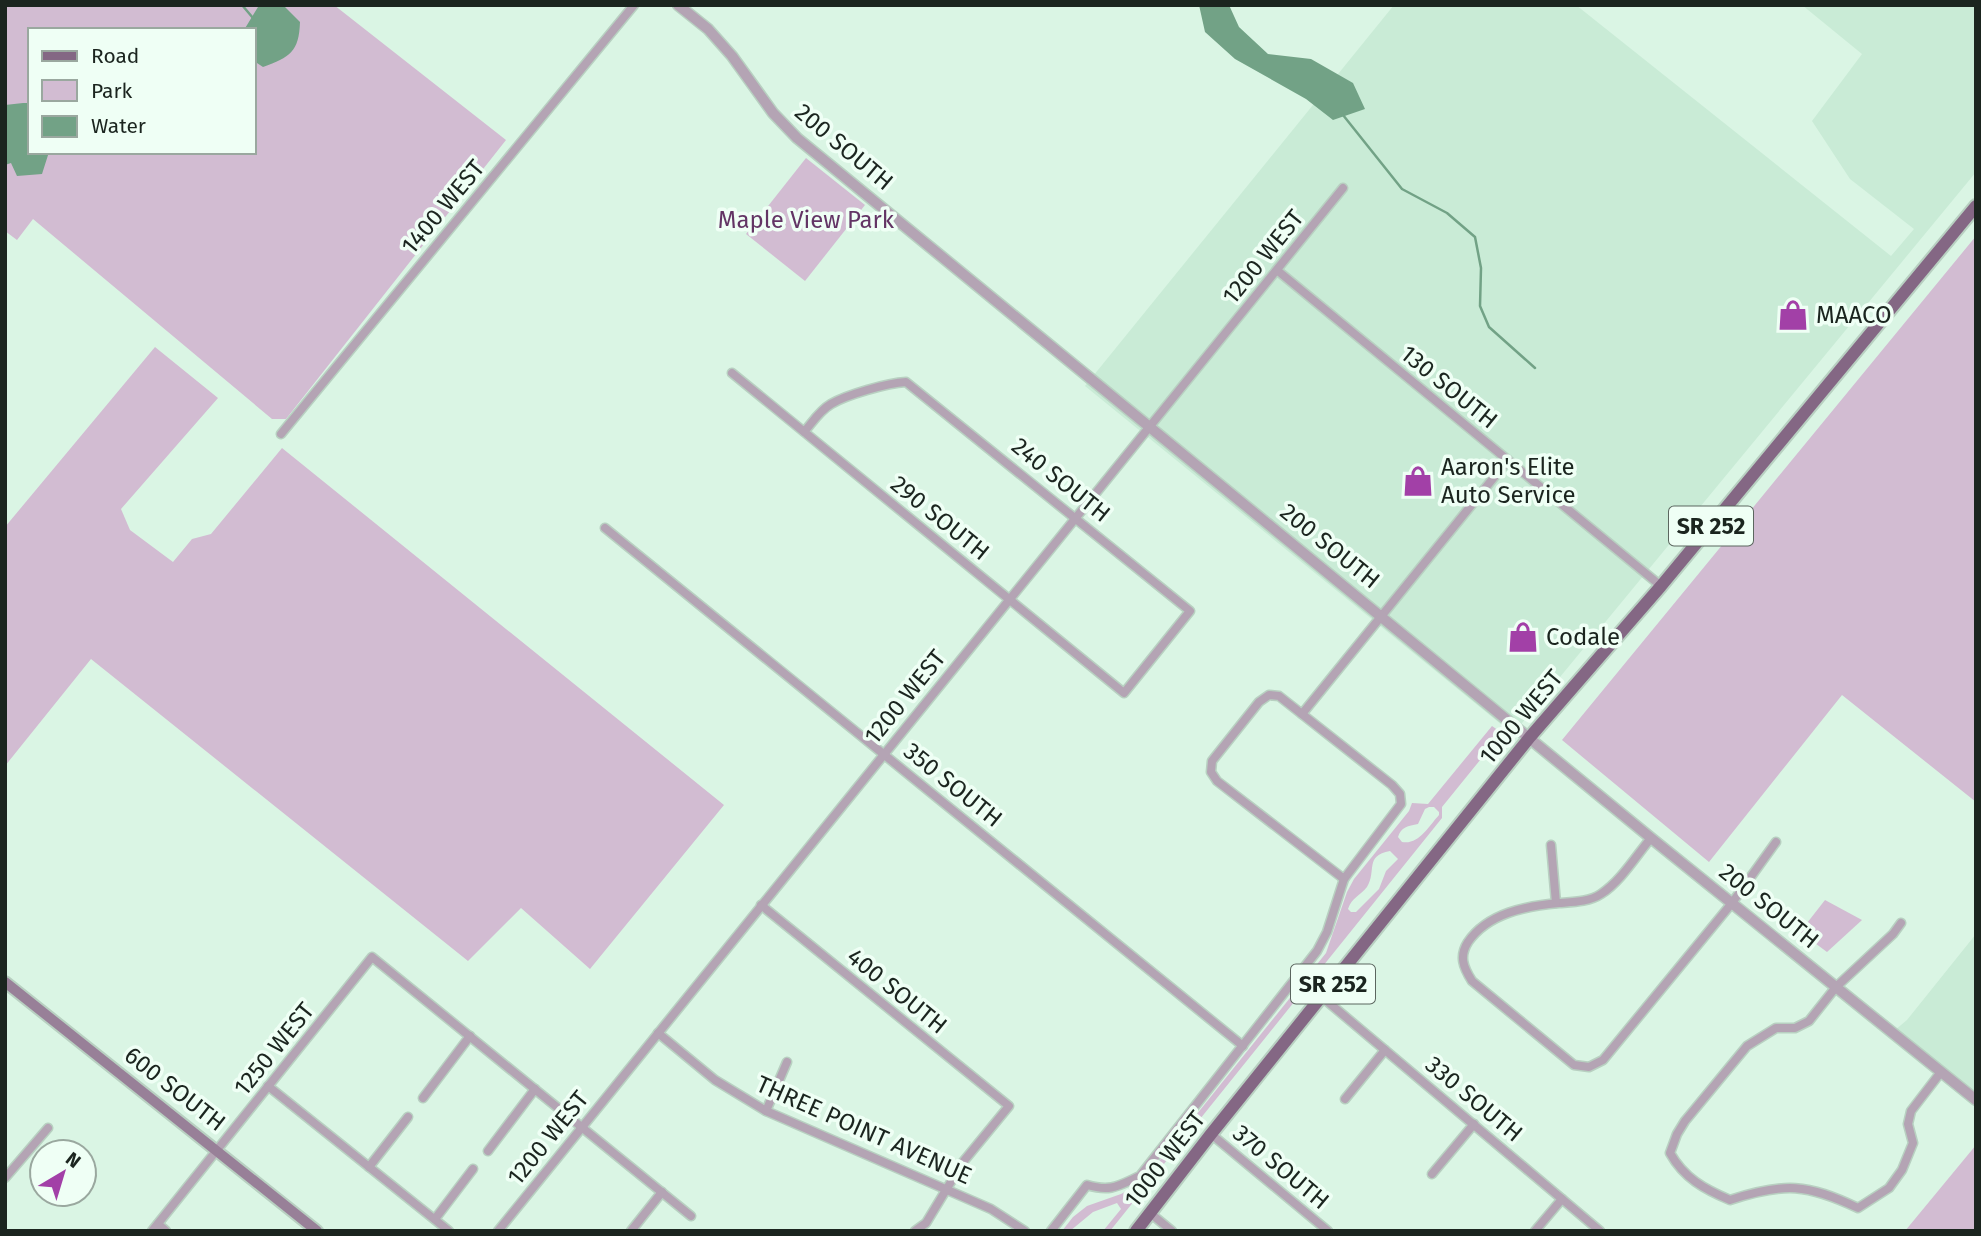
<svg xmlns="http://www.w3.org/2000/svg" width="1981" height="1236" font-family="'Fira Sans',sans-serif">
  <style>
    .built { fill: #c9ebd6 }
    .green { fill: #d2bcd2; fill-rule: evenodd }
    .water { fill: #72a286 }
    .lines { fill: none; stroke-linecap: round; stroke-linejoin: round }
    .stream { stroke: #72a286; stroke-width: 2.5 }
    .minor-casing { stroke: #b8d0c1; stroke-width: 11 }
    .tertiary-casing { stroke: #b8d0c1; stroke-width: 13 }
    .secondary-casing { stroke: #b8d0c1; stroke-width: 14 }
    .primary-casing { stroke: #b8d0c1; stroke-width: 16 }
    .minor { stroke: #b4a4b4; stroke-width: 8 }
    .tertiary { stroke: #b4a4b4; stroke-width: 10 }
    .secondary { stroke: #988098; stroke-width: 10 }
    .primary { stroke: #846784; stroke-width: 12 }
    .labels { text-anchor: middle; stroke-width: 7; stroke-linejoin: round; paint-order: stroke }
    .shield { fill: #effff5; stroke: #5b665f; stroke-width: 2 }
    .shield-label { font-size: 23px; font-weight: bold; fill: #1b251f }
    .street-label { font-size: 24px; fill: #1b251f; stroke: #effff5 }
    .park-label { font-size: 24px; fill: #633565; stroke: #effff5 }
    .poi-label { font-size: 24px; fill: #1b251f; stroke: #effff5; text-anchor: start }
  </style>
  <rect width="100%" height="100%" fill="#daf5e4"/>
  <g class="built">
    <polygon points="1394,5 1576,5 1891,256 1914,229 1850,179 1812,121 1862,54 1802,5 1976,5 1976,172 1513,734 1085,386"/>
    <polygon points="1976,934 1976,1108 1888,1036 1907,1020"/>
  </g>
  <g class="green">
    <path d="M5,5H334L506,140L286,419H272L33,219L17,240L5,231ZM30,30H254V152H30Z"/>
    <polygon points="806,158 865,205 805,281 746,234"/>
    <polygon points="1976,236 1976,802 1842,695 1709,862 1562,740"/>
    <polygon points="155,347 218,398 121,509 130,530 173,562 192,539 211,534 282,448 724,805 590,969 521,908 468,961 91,659 5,766 5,527"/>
    <path d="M1492,726L1502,733L1442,807V818L1110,1231H1103L1121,1209L1117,1203L1093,1212L1070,1231H1062L1073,1217L1087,1206L1121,1194L1138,1185L1152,1170L1326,953L1347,892L1354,879L1409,811L1412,803L1428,804ZM1429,807H1434L1439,812V815C1428,827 1419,845 1402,842L1398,837C1401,827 1408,826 1418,824L1425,809ZM1390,851L1398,859L1386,871L1379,889L1356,912H1351L1348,909C1352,897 1360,896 1367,887C1377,871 1364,856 1390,851Z"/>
    <polygon points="1825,900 1862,920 1827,952 1800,932"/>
    <polygon points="1976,1145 1976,1231 1905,1231"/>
  </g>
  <g class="water">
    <path d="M262,5H283L300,22C299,52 290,57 263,67L254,61V30H244L258,7Z"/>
    <polygon points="1199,5 1229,5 1239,27 1268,54 1311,59 1353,83 1365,109 1333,120 1306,99 1235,59 1205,32"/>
    <polygon points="23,103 30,103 30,152 49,152 42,174 17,176 11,163 5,165 5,105"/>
  </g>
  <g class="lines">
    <g class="stream">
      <polyline points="242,5 253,18"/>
      <polyline points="1343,115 1402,189 1447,213 1475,237 1481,268 1480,306 1489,327 1535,368"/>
    </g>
    <defs>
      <g id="minor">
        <polyline points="1278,271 1661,586"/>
        <path d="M732,373C862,480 994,586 1124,693L1190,611L906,382C887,383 846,395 831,404C819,411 812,423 804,432"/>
        <polyline points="281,434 634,5"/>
        <polyline points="605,528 1243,1046"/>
        <polygon points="1269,695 1279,696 1392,785 1400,794 1401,804 1344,879 1217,781 1211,772 1212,761 1259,702"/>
        <polyline points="1302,714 1508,460"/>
        <path d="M1651,838C1636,856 1621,881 1601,894C1589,902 1573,902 1559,903C1526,906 1488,913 1468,942C1459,956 1463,967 1472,981L1574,1065L1589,1067L1603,1060L1732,903L1776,842"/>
        <polyline points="1551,845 1556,903"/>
        <polyline points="761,905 1009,1106 963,1162 926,1223 915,1231"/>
        <path d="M1901,923L1893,934L1836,987L1809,1021L1795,1028H1776L1747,1046L1685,1121L1677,1134L1670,1153C1684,1178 1704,1189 1730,1200C1785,1182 1807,1184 1858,1208L1889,1188L1902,1170L1913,1143L1908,1124L1911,1111L1941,1072"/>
        <polyline points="1322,997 1600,1231"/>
        <polyline points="658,1033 715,1080 766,1111 991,1209 1025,1231"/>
        <polyline points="268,1086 449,1231"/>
        <polyline points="423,1098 470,1036"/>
        <polyline points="1345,1099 1385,1050"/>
        <polyline points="766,1111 787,1062"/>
        <polyline points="1211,1134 1328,1231"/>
        <polyline points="488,1151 535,1089"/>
        <polyline points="369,1167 408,1117"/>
        <polyline points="1432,1174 1474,1124"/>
        <polyline points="5,1178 48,1128"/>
        <polyline points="1150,1213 1172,1231"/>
        <polyline points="435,1219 473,1169"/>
        <polyline points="158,1224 166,1231"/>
        <polyline points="152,1231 372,957 691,1216"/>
        <polyline points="498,1231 1343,188"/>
        <polyline points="631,1231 662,1192"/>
        <path d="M1051,1231L1087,1185C1111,1192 1118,1186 1140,1176L1317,951L1327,932L1344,879"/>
        <polyline points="1535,1231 1562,1199"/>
      </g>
      <polyline id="tertiary" points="678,5 708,29 732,56 773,113 797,138 1651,838 1976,1100"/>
      <polyline id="secondary" points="5,982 317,1231"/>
      <polyline id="primary" points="1136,1231 1211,1134 1530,737 1661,586 1976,206"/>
    </defs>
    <use href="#minor" class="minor-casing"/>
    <use href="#tertiary" class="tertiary-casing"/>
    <use href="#secondary" class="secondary-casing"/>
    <use href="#primary" class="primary-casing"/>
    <use href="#minor" class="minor"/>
    <use href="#tertiary" class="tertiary"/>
    <use href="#secondary" class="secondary"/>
    <use href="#primary" class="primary"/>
  </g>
  <defs>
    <symbol id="shop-bare" viewBox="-9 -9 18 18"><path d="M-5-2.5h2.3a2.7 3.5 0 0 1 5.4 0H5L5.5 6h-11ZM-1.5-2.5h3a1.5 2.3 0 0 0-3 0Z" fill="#a240a7" stroke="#effff5" stroke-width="2.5" paint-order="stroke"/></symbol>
  </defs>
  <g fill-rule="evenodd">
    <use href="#shop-bare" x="1771" y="293" width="44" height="44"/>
    <use href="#shop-bare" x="1396" y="459" width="44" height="44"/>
    <use href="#shop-bare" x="1501" y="615" width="44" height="44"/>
  </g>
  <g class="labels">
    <g class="shield">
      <rect x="1669" y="506.5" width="84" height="39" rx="5"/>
      <rect x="1291" y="964.5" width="84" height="39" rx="5"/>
    </g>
    <g class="shield-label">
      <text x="1711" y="534">SR 252</text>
      <text x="1333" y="992">SR 252</text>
    </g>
    <g class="street-label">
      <text transform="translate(844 147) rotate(40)" y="8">200 SOUTH</text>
      <text transform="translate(443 207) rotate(-50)" y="8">1400 WEST</text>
      <text transform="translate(1263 257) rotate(-51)" y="8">1200 WEST</text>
      <text transform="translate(1449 387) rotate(39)" y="8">130 SOUTH</text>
      <text transform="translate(1061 480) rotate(39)" y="8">240 SOUTH</text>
      <text transform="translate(940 518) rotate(39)" y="8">290 SOUTH</text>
      <text transform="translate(1330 546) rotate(39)" y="8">200 SOUTH</text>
      <text transform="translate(905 697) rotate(-51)" y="8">1200 WEST</text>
      <text transform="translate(1521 717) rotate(-50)" y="8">1000 WEST</text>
      <text transform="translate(953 785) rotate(39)" y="8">350 SOUTH</text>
      <text transform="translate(1769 906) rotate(39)" y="8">200 SOUTH</text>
      <text transform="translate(897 991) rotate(39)" y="8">400 SOUTH</text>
      <text transform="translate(274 1049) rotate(-51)" y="8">1250 WEST</text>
      <text transform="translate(175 1089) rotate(38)" y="8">600 SOUTH</text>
      <text transform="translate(1474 1099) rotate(40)" y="8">330 SOUTH</text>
      <text transform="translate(864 1130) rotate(24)" y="8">THREE POINT AVENUE</text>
      <text transform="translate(548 1138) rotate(-51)" y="8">1200 WEST</text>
      <text transform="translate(1165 1159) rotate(-52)" y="8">1000 WEST</text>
      <text transform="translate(1281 1167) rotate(40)" y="8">370 SOUTH</text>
    </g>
    <g class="park-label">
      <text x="806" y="228">Maple View Park</text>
    </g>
    <g class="poi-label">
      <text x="1816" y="323">MAACO</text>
      <text x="1441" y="475">Aaron's Elite<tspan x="1441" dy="28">Auto Service</tspan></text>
      <text x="1546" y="645">Codale</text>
    </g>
  </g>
  <rect width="1981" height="1236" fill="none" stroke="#1b251f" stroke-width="14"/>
  <rect x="28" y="28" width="228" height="126" fill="#effff5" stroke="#9aa89f" stroke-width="2"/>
  <rect x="42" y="51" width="35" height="10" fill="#846784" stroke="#9aa89f" stroke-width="2"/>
  <text x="91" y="63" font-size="21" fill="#1b251f">Road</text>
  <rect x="42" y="80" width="35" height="21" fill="#d2bcd2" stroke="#9aa89f" stroke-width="2"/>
  <text x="91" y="98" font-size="21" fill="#1b251f">Park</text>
  <rect x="42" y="116" width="35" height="21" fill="#72a286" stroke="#9aa89f" stroke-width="2"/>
  <text x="91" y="133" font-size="21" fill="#1b251f">Water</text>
  <g transform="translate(63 1173) rotate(38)"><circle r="33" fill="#effff5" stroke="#9aa89f" stroke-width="2"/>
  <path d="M0-5L12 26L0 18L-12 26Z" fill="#a240a7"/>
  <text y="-10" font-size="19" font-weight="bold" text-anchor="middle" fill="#1b251f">N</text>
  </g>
</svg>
